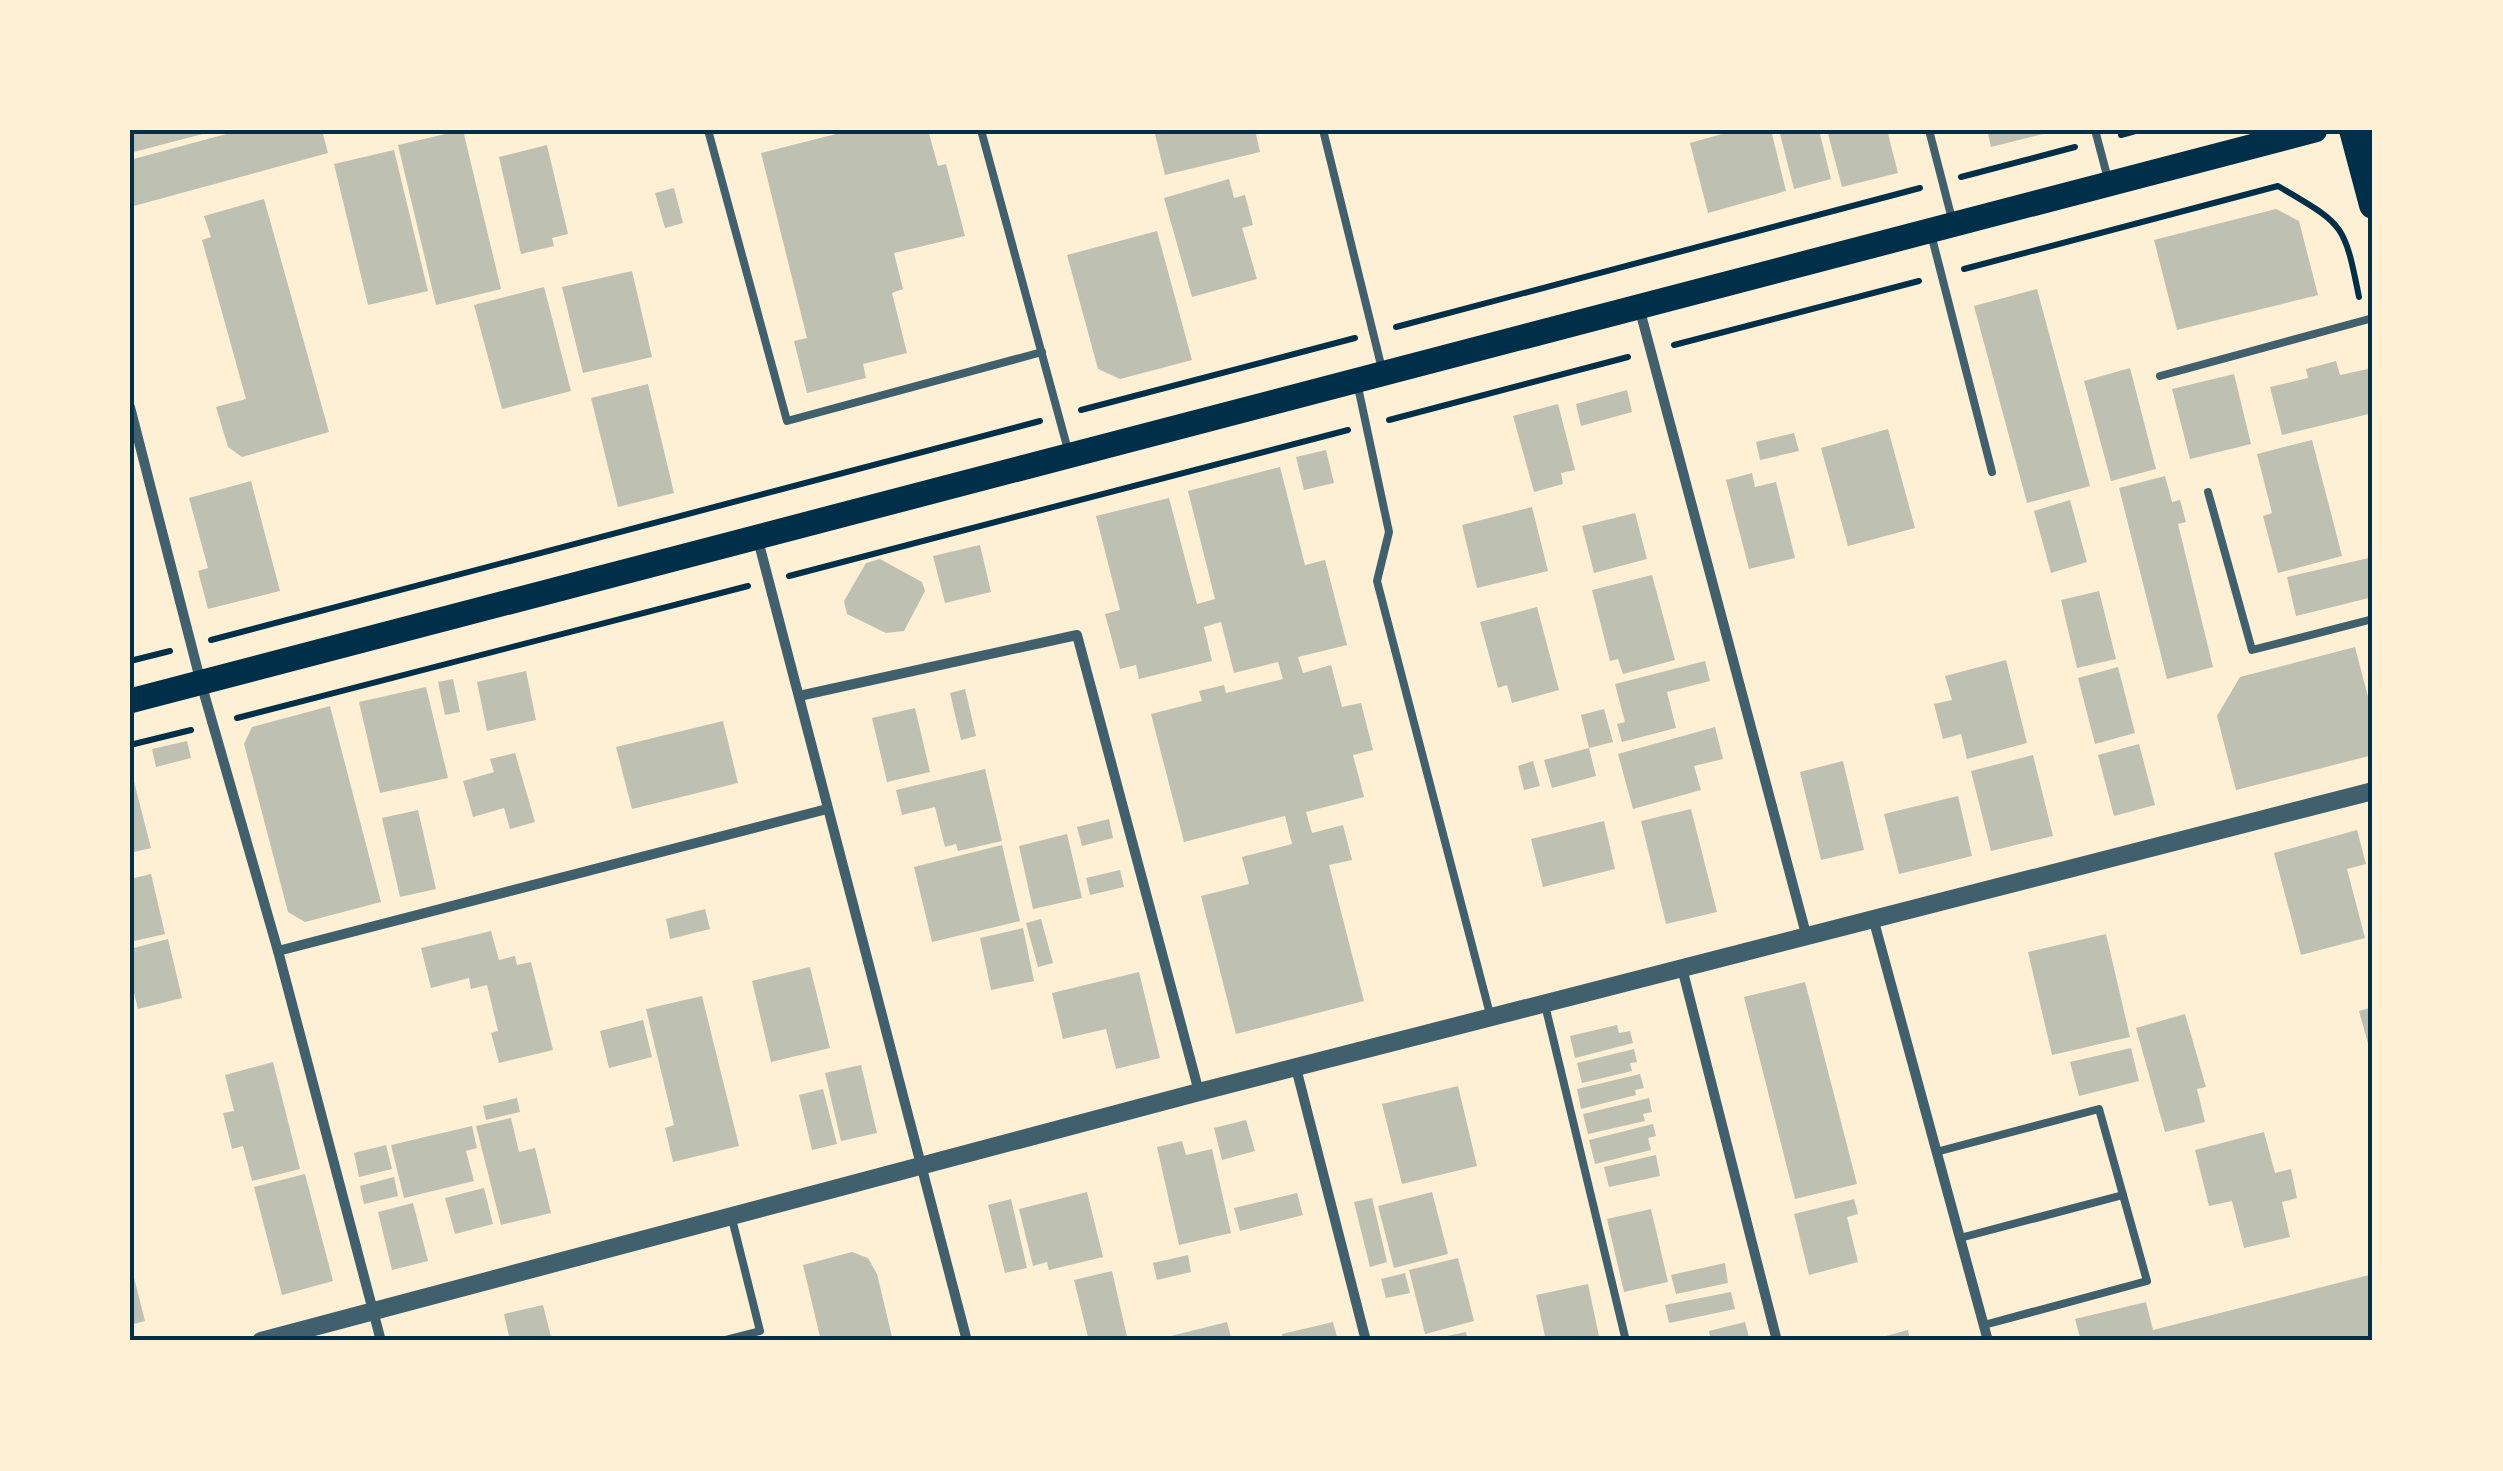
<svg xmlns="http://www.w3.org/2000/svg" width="2503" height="1471" font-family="Barlow,sans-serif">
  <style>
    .building { fill: #bec0b2 }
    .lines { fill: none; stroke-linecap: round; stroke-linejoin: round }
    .path { stroke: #003049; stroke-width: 6 }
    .service { stroke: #3f606c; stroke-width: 8 }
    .minor { stroke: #3f606c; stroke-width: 10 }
    .tertiary { stroke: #3f606c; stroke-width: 18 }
    .primary { stroke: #003049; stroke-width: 25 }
    .trunk { stroke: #003049; stroke-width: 28 }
    .neatline { fill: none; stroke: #003049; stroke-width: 4 }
  </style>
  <rect width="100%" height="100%" fill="#fdf0d5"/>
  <g class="building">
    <polygon points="130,130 214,130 214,131 130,153"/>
    <polygon points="241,130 322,130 328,153 130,207 130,160"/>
    <polygon points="463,130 501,289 436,305 398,145"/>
    <polygon points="852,130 928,130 938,166 946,164 965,236 894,253 903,289 892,293 907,353 863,364 866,378 807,393 794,341 807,338 761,153"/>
    <polygon points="1154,130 1255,130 1260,152 1165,175"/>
    <polygon points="1736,130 1771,130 1786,191 1708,213 1690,143"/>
    <polygon points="1779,130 1819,130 1831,179 1794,189"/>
    <polygon points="1827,130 1887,130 1898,173 1842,187"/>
    <polygon points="1987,130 2055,130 2055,131 1991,147"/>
    <polygon points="547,145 568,234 552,238 554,246 521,254 499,157"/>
    <polygon points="394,150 428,291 368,305 334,164"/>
    <polygon points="1229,179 1234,198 1245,195 1253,225 1242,228 1257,279 1192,297 1164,198"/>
    <polygon points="674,188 683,223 665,228 655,193"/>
    <polygon points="264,199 329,432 242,457 228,447 216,407 246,399 202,240 211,237 204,216"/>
    <polygon points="2276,209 2299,221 2318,295 2177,330 2154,240"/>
    <polygon points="1157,231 1192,360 1120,379 1098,369 1067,255"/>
    <polygon points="632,271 652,357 583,373 562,287"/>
    <polygon points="544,287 571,391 502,409 474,305"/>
    <polygon points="2037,289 2090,486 2027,503 1974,306"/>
    <polygon points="2336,361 2340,375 2368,369 2373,390 2373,413 2282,435 2270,387 2308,378 2306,369"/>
    <polygon points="2130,368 2156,469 2111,481 2084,381"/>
    <polygon points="2234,374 2251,444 2190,459 2172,389"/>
    <polygon points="648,384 674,493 618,507 591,398"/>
    <polygon points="1627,390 1632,412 1581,426 1576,404"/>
    <polygon points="1558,404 1575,470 1561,473 1563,484 1534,492 1513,416"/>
    <polygon points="1888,429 1915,528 1848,546 1821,448"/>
    <polygon points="1794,433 1799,451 1760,460 1756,442"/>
    <polygon points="2312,440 2342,556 2278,573 2263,516 2272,513 2257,454"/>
    <polygon points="1326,450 1334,483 1304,490 1296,457"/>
    <polygon points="1280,467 1305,565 1325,560 1347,645 1298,657 1303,673 1331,665 1342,707 1361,703 1373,750 1353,755 1364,797 1306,812 1312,833 1343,825 1352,860 1329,865 1364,1001 1236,1034 1201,896 1249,884 1242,857 1292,844 1285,816 1184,842 1151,714 1202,701 1199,691 1224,685 1226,693 1283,679 1278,662 1234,673 1221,622 1204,627 1212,661 1139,679 1136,665 1120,669 1105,614 1120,610 1096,516 1169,498 1197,604 1215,599 1188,491"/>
    <polygon points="1752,473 1755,487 1776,482 1795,558 1749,569 1726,480"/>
    <polygon points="2165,476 2172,502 2180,500 2186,522 2178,524 2213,667 2167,679 2119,488"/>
    <polygon points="251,481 280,591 208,609 198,571 208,568 189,498"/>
    <polygon points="2070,500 2087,562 2051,573 2034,511"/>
    <polygon points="1532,507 1548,571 1477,588 1462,525"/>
    <polygon points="1635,513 1647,559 1594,573 1582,526"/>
    <polygon points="980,545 991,592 945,603 933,556"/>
    <polygon points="2373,557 2373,597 2296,616 2287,577"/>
    <polygon points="880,559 922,582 925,591 904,631 886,633 847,614 844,601 866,563"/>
    <polygon points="1652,575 1675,660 1623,674 1618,659 1610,661 1592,590"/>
    <polygon points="2099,591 2116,659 2077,668 2061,600"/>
    <polygon points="1537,607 1559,690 1512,703 1507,685 1498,688 1480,622"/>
    <polygon points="2355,647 2373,716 2373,755 2236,790 2217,716 2240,677"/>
    <polygon points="2006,660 2027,743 1967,759 1961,734 1943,739 1934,704 1952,700 1945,676"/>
    <polygon points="1705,661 1710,681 1667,692 1676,728 1622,742 1617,724 1625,722 1615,684"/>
    <polygon points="2118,667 2135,733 2095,744 2078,678"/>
    <polygon points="526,671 536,720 487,731 477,682"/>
    <polygon points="453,679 460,712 445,715 438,682"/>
    <polygon points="426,687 448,778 380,793 359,702"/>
    <polygon points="965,689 976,736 961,740 950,693"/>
    <polygon points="330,706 381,902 305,922 288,912 244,744 252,727"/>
    <polygon points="915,708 930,772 887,782 872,718"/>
    <polygon points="1604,709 1613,742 1589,748 1581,715"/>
    <polygon points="723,721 738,783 632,809 616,747"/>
    <polygon points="1715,727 1723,759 1694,766 1701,790 1633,809 1618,754"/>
    <polygon points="187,741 191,758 156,767 152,749"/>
    <polygon points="2139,744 2155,805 2114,816 2098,755"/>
    <polygon points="1589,748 1596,776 1552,788 1544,760"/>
    <polygon points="515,753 535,822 510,829 504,808 473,817 463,781 494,772 490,759"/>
    <polygon points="2033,755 2053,836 1991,851 1971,771"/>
    <polygon points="1533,761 1540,786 1524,790 1518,766"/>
    <polygon points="1843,761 1864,850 1821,860 1800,772"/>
    <polygon points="130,766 151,848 130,853"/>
    <polygon points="985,769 1002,841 958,851 956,844 945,847 935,807 902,815 896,790"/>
    <polygon points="1958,796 1972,856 1899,874 1884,814"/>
    <polygon points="1691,809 1717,912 1666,924 1641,821"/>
    <polygon points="418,810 436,889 400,897 382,818"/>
    <polygon points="1109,819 1113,838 1082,846 1077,827"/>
    <polygon points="1604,821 1615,869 1543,887 1531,839"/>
    <polygon points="2357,830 2366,864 2347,869 2365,938 2301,955 2274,853"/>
    <polygon points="1067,834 1082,898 1033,909 1019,846"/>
    <polygon points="1002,845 1020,921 932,942 914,867"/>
    <polygon points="1120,870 1124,887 1090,895 1086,878"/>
    <polygon points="151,874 165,934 130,942 130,879"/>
    <polygon points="705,909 710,929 670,939 666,919"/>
    <polygon points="1041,919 1053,963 1038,967 1026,923"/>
    <polygon points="1023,928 1034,981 991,990 980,938"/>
    <polygon points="491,931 499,960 515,956 517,965 531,962 553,1050 499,1063 491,1033 498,1031 487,985 471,989 469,978 431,988 421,948"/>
    <polygon points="2106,934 2130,1037 2052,1055 2028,952"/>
    <polygon points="168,939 182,998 138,1009 130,976 130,949"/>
    <polygon points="810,967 830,1048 771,1062 752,981"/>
    <polygon points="1139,972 1160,1058 1116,1069 1106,1029 1063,1039 1052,993"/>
    <polygon points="1805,982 1857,1184 1795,1199 1744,997"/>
    <polygon points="702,996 739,1146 673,1162 665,1128 674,1125 646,1009"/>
    <polygon points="2373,1007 2373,1058 2372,1058 2359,1011"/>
    <polygon points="2185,1014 2206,1087 2197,1089 2205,1122 2165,1132 2136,1028"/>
    <polygon points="643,1020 652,1057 609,1068 600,1031"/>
    <polygon points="1617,1025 1619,1033 1630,1031 1633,1043 1575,1058 1570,1036"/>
    <polygon points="2131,1048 2139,1081 2079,1096 2070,1062"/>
    <polygon points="1634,1049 1637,1062 1630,1063 1632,1071 1582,1083 1577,1063"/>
    <polygon points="273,1062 300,1169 252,1181 243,1146 232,1149 223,1113 234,1111 225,1075"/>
    <polygon points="861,1065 877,1133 841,1141 825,1073"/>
    <polygon points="1640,1074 1644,1088 1635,1090 1636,1095 1581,1109 1577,1089"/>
    <polygon points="1458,1086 1477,1166 1402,1184 1382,1104"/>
    <polygon points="823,1089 837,1144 812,1150 799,1095"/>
    <polygon points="517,1098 520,1112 486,1120 483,1106"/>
    <polygon points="1649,1098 1652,1112 1643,1114 1645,1121 1588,1134 1583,1114"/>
    <polygon points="511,1118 519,1152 535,1148 551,1213 501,1225 476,1126"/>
    <polygon points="1246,1120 1255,1151 1222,1160 1214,1128"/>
    <polygon points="1653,1124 1656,1136 1648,1138 1651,1150 1595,1164 1589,1140"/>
    <polygon points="472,1126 477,1148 466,1151 474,1181 404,1198 391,1145"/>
    <polygon points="2264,1132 2275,1173 2291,1169 2297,1198 2282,1202 2290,1237 2244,1248 2232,1201 2209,1206 2195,1150"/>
    <polygon points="1182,1141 1186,1155 1212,1149 1231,1233 1179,1245 1157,1147"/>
    <polygon points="386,1145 392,1169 359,1177 354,1153"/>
    <polygon points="1656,1155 1660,1176 1609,1187 1604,1167"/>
    <polygon points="305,1174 333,1281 282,1295 254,1187"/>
    <polygon points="394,1177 398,1196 364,1204 360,1186"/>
    <polygon points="484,1188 493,1224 455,1234 445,1198"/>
    <polygon points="1087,1192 1103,1257 1049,1270 1047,1262 1033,1266 1019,1209"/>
    <polygon points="1432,1192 1448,1254 1394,1268 1378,1206"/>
    <polygon points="1297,1193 1303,1215 1240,1231 1234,1208"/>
    <polygon points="1372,1198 1387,1262 1370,1267 1354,1202"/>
    <polygon points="1011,1199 1027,1268 1005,1273 988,1205"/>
    <polygon points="1854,1199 1858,1214 1847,1217 1858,1262 1809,1275 1794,1214"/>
    <polygon points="413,1203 428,1261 392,1270 378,1212"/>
    <polygon points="1651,1209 1668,1282 1624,1292 1607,1219"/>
    <polygon points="852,1252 868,1258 877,1274 893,1341 821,1341 803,1265"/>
    <polygon points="1188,1255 1191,1272 1157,1280 1153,1263"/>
    <polygon points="1458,1258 1474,1321 1425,1334 1409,1270"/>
    <polygon points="1725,1263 1728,1283 1676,1294 1671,1275"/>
    <polygon points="131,1266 145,1321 130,1325 130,1267"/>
    <polygon points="1112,1271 1128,1341 1089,1341 1074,1280"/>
    <polygon points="1405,1273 1410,1293 1386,1298 1381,1279"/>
    <polygon points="2373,1274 2373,1341 2081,1341 2075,1319 2146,1302 2153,1330"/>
    <polygon points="1588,1284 1600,1341 1546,1341 1536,1295"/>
    <polygon points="1731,1292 1735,1309 1669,1323 1665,1305"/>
    <polygon points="543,1305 552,1341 510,1341 504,1314"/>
    <polygon points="1227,1322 1232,1341 1172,1341 1171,1336"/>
    <polygon points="1333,1322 1338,1341 1283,1341 1282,1334"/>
    <polygon points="1745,1322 1750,1341 1711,1341 1709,1331"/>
    <polygon points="1908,1330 1910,1341 1871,1341 1871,1340"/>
    <polygon points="1466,1332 1468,1341 1433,1341 1433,1339"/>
  </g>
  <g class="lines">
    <g class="path">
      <polyline points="2121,135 2139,130"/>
      <polyline points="1961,177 2075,147"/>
      <path d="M1964,269L2278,186C2344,225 2344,222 2359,297"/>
      <polyline points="1396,327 1920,188"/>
      <polyline points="1674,345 1919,281"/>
      <polyline points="1081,410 1355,338"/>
      <polyline points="1389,420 1628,357"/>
      <polyline points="789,576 1348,430"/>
      <polyline points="211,640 1040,421"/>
      <polyline points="130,661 170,651"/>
      <polyline points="237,718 748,586"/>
      <polyline points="130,745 191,730"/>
    </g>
    <g class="service">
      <polyline points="708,130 787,421 1042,352"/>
      <polyline points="981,130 1068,450"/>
      <polyline points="1323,130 1382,369"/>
      <polyline points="1929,130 1953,223"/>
      <polyline points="2095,130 2108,179"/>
      <polyline points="1931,234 1992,472"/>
      <polyline points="2160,376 2373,318"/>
      <polyline points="1358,387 1389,532 1377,581 1491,1018"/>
      <polyline points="2208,492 2252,650 2373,619"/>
      <polyline points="1545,1005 1626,1341"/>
      <polyline points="1936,1152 2099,1109 2147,1281 1984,1325"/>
      <polyline points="1960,1238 2123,1195"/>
      <polyline points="721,1341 760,1331 732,1219"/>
    </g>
    <g class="minor">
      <polyline points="1639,307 1806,934"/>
      <polyline points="130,407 201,683 278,951 381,1341"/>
      <polyline points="758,540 967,1341"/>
      <polyline points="799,696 1077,635 1199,1092"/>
      <polyline points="1873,918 1988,1341"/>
      <polyline points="278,951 827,809"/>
      <polyline points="1682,968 1777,1341"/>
      <polyline points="1296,1068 1366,1341"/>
    </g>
    <polyline class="tertiary" points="261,1341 1199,1092 2373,791"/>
    <polyline class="primary" points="130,701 2315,130"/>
    <polyline class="trunk" points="2353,130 2373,205"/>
  </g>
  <rect width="2503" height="1471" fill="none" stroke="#fdf0d5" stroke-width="265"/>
  <rect x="132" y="132" width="2238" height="1206" class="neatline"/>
</svg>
